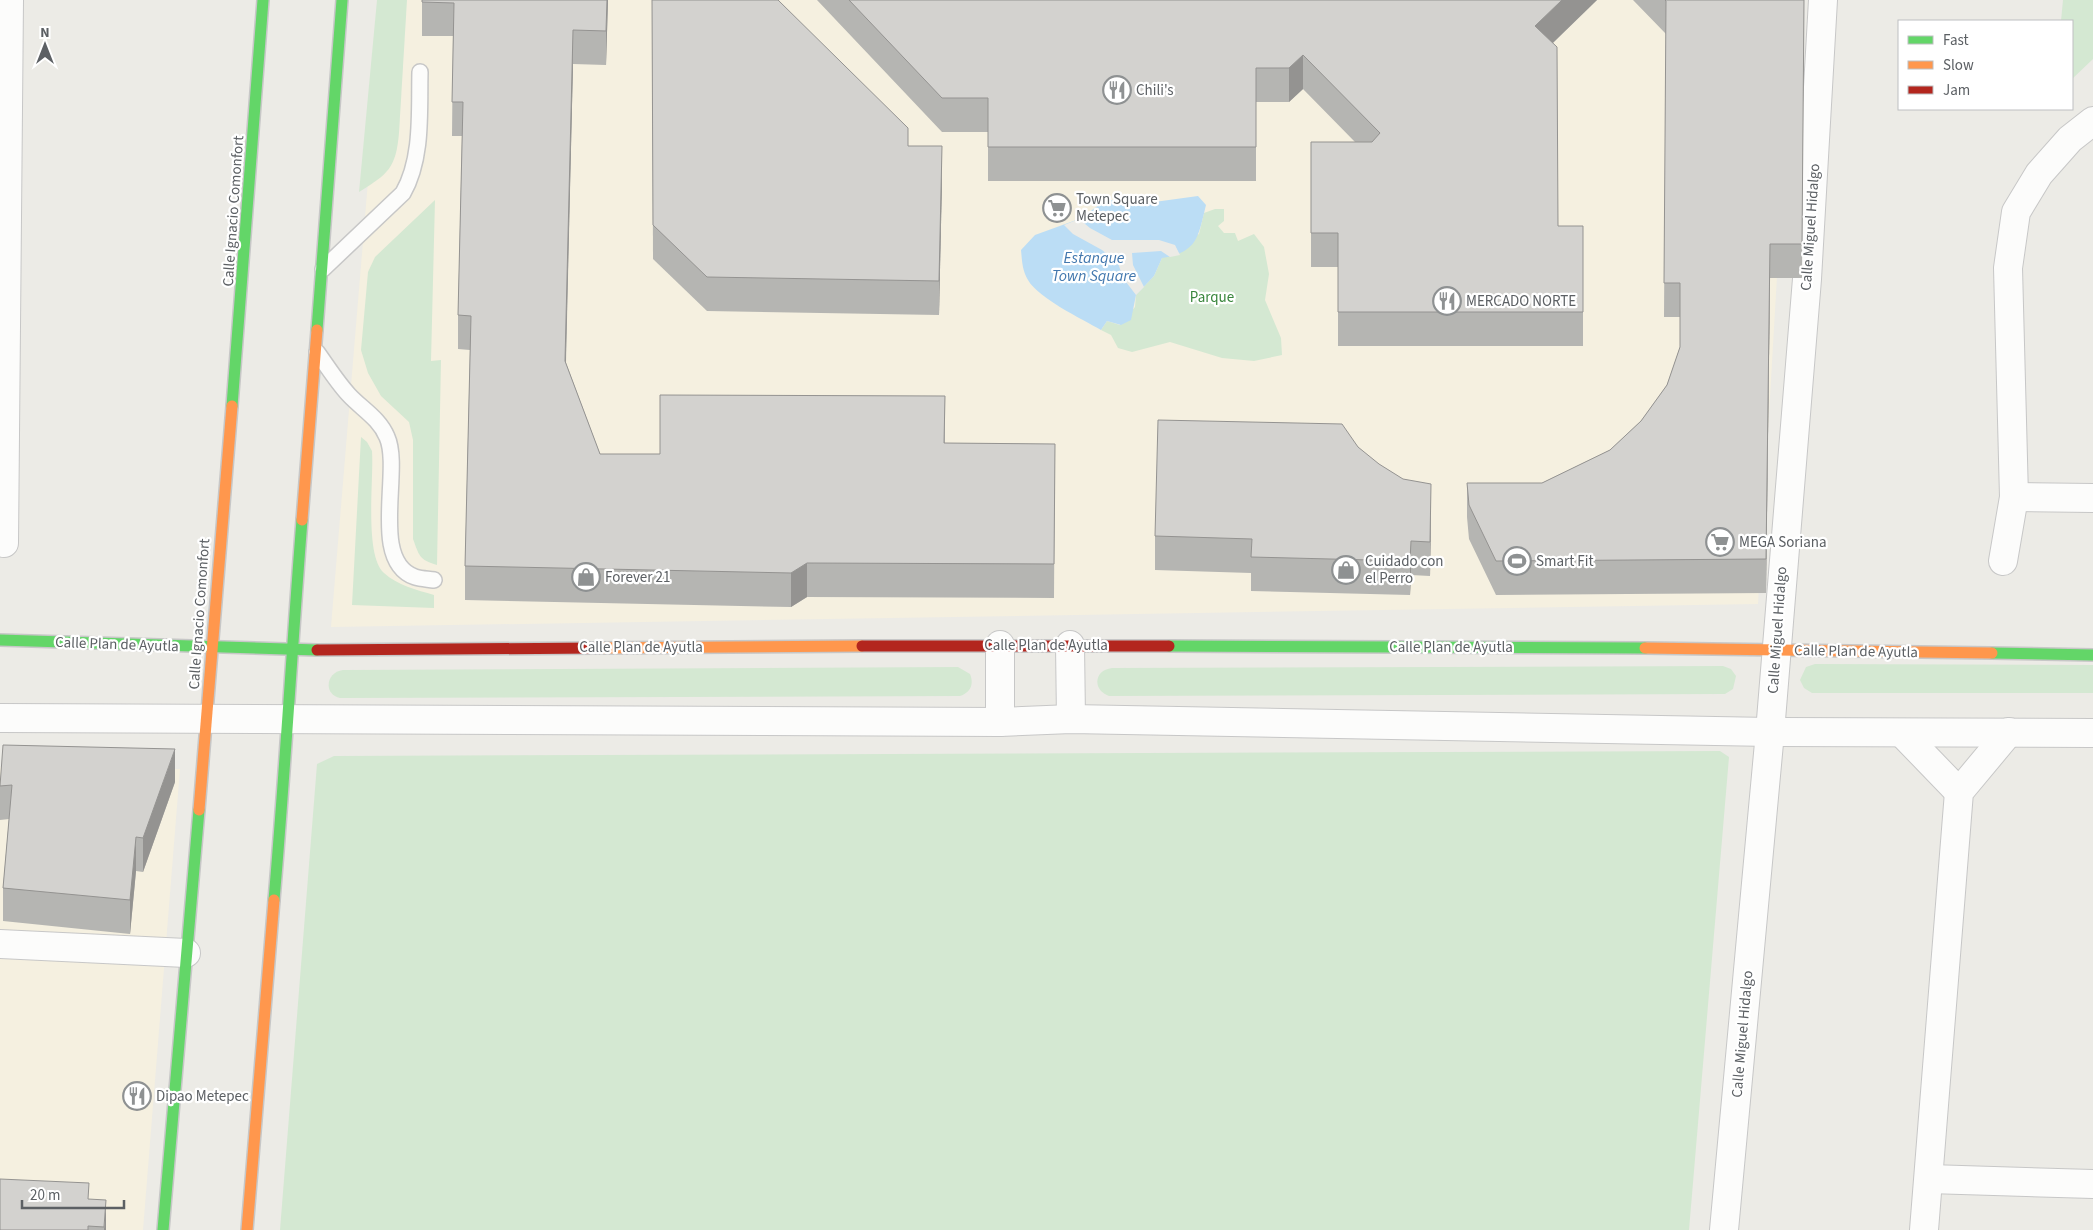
<svg xmlns="http://www.w3.org/2000/svg" width="2093" height="1230" font-family="'Source Sans 3',sans-serif">
  <style>
    .commercial { fill: #f5f0e0 }
    .green { fill: #d4e8d2 }
    .water { fill: #bbddf5 }
    .pier { fill: #ecebe6 }
    .lines { fill: none; stroke-linecap: round; stroke-linejoin: round }
    .lane-casing { stroke: #c7c7c7; stroke-width: 18 }
    .street-casing { stroke: #c7c7c7; stroke-width: 30 }
    .fast-casing { stroke: #c7c7c7; stroke-width: 14 }
    .slow-casing { stroke: #c7c7c7; stroke-width: 14 }
    .jam-casing { stroke: #c7c7c7; stroke-width: 14 }
    .lane { stroke: #fcfcfb; stroke-width: 15 }
    .street { stroke: #fcfcfb; stroke-width: 28 }
    .fast { stroke: #63d668; stroke-width: 11 }
    .slow { stroke: #ff974d; stroke-width: 11 }
    .jam { stroke: #b3261e; stroke-width: 11 }
    .wall { fill: #b5b5b2 }
    .shaded-wall { fill: #949391 }
    .building { fill: #d3d2cf; stroke: #949391 }
    .labels { text-anchor: middle; stroke-width: 4.5; stroke-linejoin: round; paint-order: stroke }
    .poi-label { font-size: 15px; fill: #5c6064; stroke: #fff; text-anchor: start }
    .street-label { font-size: 15px; fill: #5c6064; stroke: #fff }
    .park-label { font-size: 15px; fill: #39863c; stroke: #fff }
    .water-label { font-size: 16px; font-style: italic; fill: #4378ae; stroke: #fff }
  </style>
  <rect width="100%" height="100%" fill="#ecebe6"/>
  <g class="commercial">
    <polygon points="383,0 1793,0 1758,604 331,627"/>
    <polygon points="0,767 180,769 143,1230 0,1230"/>
  </g>
  <g class="green">
    <path d="M377,0H407L399,133C396,168 388,174 359,192Z"/>
    <polygon points="2063,0 2093,0 2093,59 2072,79 2072,21 2061,21"/>
    <path d="M435,200L431,361L441,360L437,565C419,560 419,555 413,539V440L409,422L381,396L368,373L361,350L368,272L375,257Z"/>
    <polygon points="1215,209 1224,209 1224,221 1218,226 1224,233 1235,233 1238,241 1254,234 1264,247 1269,274 1265,300 1281,338 1282,355 1254,361 1222,358 1170,342 1132,352 1118,348 1111,335 1101,330 1107,321 1120,325 1135,307 1136,295 1154,276 1162,258 1199,234 1204,213"/>
    <path d="M361,437L367,442L372,451C374,479 364,555 384,573C397,585 417,590 434,595V608L352,605Z"/>
    <polygon points="1815,664 2093,665 2093,693 1812,693 1804,688 1800,680 1806,667"/>
    <path d="M1723,666L1731,669L1736,676L1733,689L1725,694L1109,696C1092,690 1094,670 1112,668Z"/>
    <path d="M958,667L970,674C974,684 971,692 960,696L340,698C323,694 326,672 343,670Z"/>
    <polygon points="1720,751 1729,757 1689,1230 280,1230 317,764 334,756"/>
  </g>
  <path class="water" d="M1198,196L1206,205C1198,237 1198,252 1162,258L1154,276L1136,295L1131,320L1121,325L1107,321L1101,330C1082,319 1038,298 1028,280C1022,270 1022,260 1021,250L1035,235L1079,219L1105,201L1119,199L1147,203Z"/>
  <polygon class="pier" points="1079,219 1090,228 1112,240 1159,240 1175,245 1180,255 1170,257 1161,251 1132,253 1133,265 1144,287 1136,295 1123,278 1118,263 1102,250 1073,234 1064,225"/>
  <g class="lines">
    <defs>
      <g id="lane">
        <path d="M323,269L403,193C423,158 419,111 420,72"/>
        <path d="M317,352C327,366 337,382 349,395C362,409 379,418 387,437C402,470 369,561 415,577C421,579 428,579 434,580"/>
      </g>
      <g id="street">
        <polyline points="2014,497 2093,498"/>
        <polyline points="4,543 9,0"/>
        <polyline points="2003,561 2014,497 2008,268 2016,212 2039,174 2070,139 2093,121"/>
        <polyline points="1000,645 1000,722"/>
        <polyline points="1070,645 1071,719"/>
        <polyline points="0,718 1000,722 1071,719 1770,732 2093,733"/>
        <polyline points="1902,733 1959,792"/>
        <polyline points="0,944 186,953"/>
        <polyline points="1929,1179 2093,1184"/>
        <polyline points="1724,1230 1770,732 1807,279 1823,0"/>
        <polyline points="1924,1230 1959,792 2009,732"/>
      </g>
      <g id="fast">
        <polyline points="317,330 342,0"/>
        <polyline points="232,406 263,0"/>
        <polyline points="0,640 317,650"/>
        <polyline points="1169,646 1645,648"/>
        <polyline points="1992,653 2093,655"/>
        <path d="M274,900C285,773 292,646 302,520"/>
        <polyline points="163,1230 199,810"/>
      </g>
      <g id="slow">
        <polyline points="302,520 317,330"/>
        <polyline points="595,648 862,646"/>
        <polyline points="1645,648 1992,653"/>
        <polyline points="199,810 232,406"/>
        <polyline points="247,1230 274,900"/>
      </g>
      <g id="jam">
        <polyline points="862,646 1169,646"/>
        <polyline points="317,650 595,648"/>
      </g>
    </defs>
    <use href="#lane" class="lane-casing"/>
    <use href="#street" class="street-casing"/>
    <use href="#fast" class="fast-casing"/>
    <use href="#slow" class="slow-casing"/>
    <use href="#jam" class="jam-casing"/>
    <use href="#lane" class="lane"/>
    <use href="#street" class="street"/>
    <use href="#fast" class="fast"/>
    <use href="#slow" class="slow"/>
    <use href="#jam" class="jam"/>
  </g>
  <g class="wall">
    <polygon points="422,0 608,0 606,65 573,64 566,363 600,454 660,454 945,396 945,443 1055,444 1054,598 807,597 791,607 465,600 465,566 470,350 458,349 458,315 462,136 452,136 453,36 422,36"/>
    <polygon points="652,0 908,146 942,180 939,315 707,311 653,259"/>
    <polygon points="817,0 1597,0 1553,43 1558,226 1583,226 1583,346 1338,346 1338,267 1311,267 1311,142 1355,142 1303,89 1289,102 1256,102 1256,181 988,181 988,132 942,132"/>
    <polygon points="1633,0 1804,0 1802,278 1770,278 1766,593 1496,595 1469,539 1467,517 1467,483 1542,483 1610,450 1641,421 1667,385 1680,347 1680,317 1664,317 1666,34"/>
    <polygon points="1358,447 1431,518 1430,576 1411,575 1410,595 1251,591 1251,573 1155,570 1155,536"/>
    <polygon points="175,782 143,872 136,871 130,934 3,921 3,888 9,819 0,820 0,785"/>
    <polygon points="89,1199 106,1230 0,1230"/>
  </g>
  <g class="shaded-wall">
    <polygon points="607,0 608,0 606,65 606,31"/>
    <polygon points="1562,0 1597,0 1535,60 1535,26"/>
    <polygon points="573,30 573,64 565,394 565,361"/>
    <polygon points="1303,55 1303,89 1289,102 1289,68"/>
    <polygon points="942,146 942,180 939,315 939,281"/>
    <polygon points="1770,244 1770,278 1766,593 1766,559"/>
    <polygon points="1431,484 1431,518 1430,576 1430,542"/>
    <polygon points="1411,541 1411,575 1410,595 1410,561"/>
    <polygon points="807,563 807,597 791,607 791,573"/>
    <polygon points="175,749 175,782 143,872 143,838"/>
    <polygon points="136,837 136,871 130,934 130,900"/>
    <polygon points="106,1200 106,1230 104,1230"/>
  </g>
  <g class="building">
    <polygon points="422,0 607,0 606,31 573,30 565,361 600,454 660,454 660,395 945,396 944,443 1055,444 1054,564 807,563 791,573 465,566 471,316 458,315 463,102 452,102 454,3 422,2"/>
    <polygon points="652,0 778,0 908,128 908,146 942,146 939,281 707,277 653,225"/>
    <polygon points="849,0 1562,0 1535,26 1557,47 1558,226 1583,226 1583,312 1338,312 1338,233 1311,233 1311,142 1372,142 1380,133 1303,55 1289,68 1256,68 1256,147 988,147 988,98 942,98"/>
    <polygon points="1665,0 1804,0 1802,244 1770,244 1766,559 1496,561 1469,505 1467,483 1542,483 1610,450 1641,421 1667,385 1680,347 1680,283 1664,283 1666,1"/>
    <polygon points="1158,420 1342,424 1358,447 1379,464 1403,479 1431,484 1430,542 1411,541 1410,561 1251,557 1252,539 1155,536"/>
    <polygon points="3,745 175,749 143,838 136,837 130,900 3,888 12,785 0,786"/>
    <polygon points="0,1179 89,1183 88,1199 106,1200 104,1227 88,1226 88,1230 0,1230"/>
  </g>
  <defs>
    <symbol id="restaurant-ring" viewBox="-11 -11 22 22"><circle r="9.5" fill="#fff" stroke="#8e9192" stroke-width="1.5"/><path d="M-5-6h1v4h1v-4h1v4h1v-4h1v5L-1.5 .5V6h-2V.5L-5-1ZM5-6V6H3V1.5H1.5Q1.5-4 5-6Z" fill="#8e9192"/></symbol>
    <symbol id="supermarket-ring" viewBox="-11 -11 22 22"><circle r="9.5" fill="#fff" stroke="#8e9192" stroke-width="1.5"/><path d="M-6-5.5h2.5l.6 2H6L4.5 2H-2.5L-4.4-4H-6ZM-1.5 3.2a1.3 1.3 0 1 0 .1 0ZM3 3.2a1.3 1.3 0 1 0 .1 0Z" fill="#8e9192"/></symbol>
    <symbol id="stadium-ring" viewBox="-11 -11 22 22"><circle r="9.5" fill="#fff" stroke="#8e9192" stroke-width="1.5"/><path d="M0-5a6.5 5 0 1 0 0 10a6.5 5 0 1 0 0-10ZM-3.5-1.8h7v3.6h-7Z" fill="#8e9192"/></symbol>
    <symbol id="shop-ring" viewBox="-11 -11 22 22"><circle r="9.5" fill="#fff" stroke="#8e9192" stroke-width="1.5"/><path d="M-5-2.5h2.3a2.7 3.5 0 0 1 5.4 0H5L5.5 6h-11ZM-1.5-2.5h3a1.5 2.3 0 0 0-3 0Z" fill="#8e9192"/></symbol>
  </defs>
  <g fill-rule="evenodd">
    <use href="#restaurant-ring" x="1101" y="74" width="32" height="32"/>
    <use href="#supermarket-ring" x="1041" y="192" width="32" height="32"/>
    <use href="#restaurant-ring" x="1431" y="285" width="32" height="32"/>
    <use href="#supermarket-ring" x="1704" y="526" width="32" height="32"/>
    <use href="#stadium-ring" x="1501" y="545" width="32" height="32"/>
    <use href="#shop-ring" x="1330" y="554" width="32" height="32"/>
    <use href="#shop-ring" x="570" y="561" width="32" height="32"/>
    <use href="#restaurant-ring" x="121" y="1080" width="32" height="32"/>
  </g>
  <g class="labels">
    <g class="poi-label">
      <text x="1136" y="95">Chili's</text>
      <text x="1076" y="204">Town Square<tspan x="1076" dy="17">Metepec</tspan></text>
      <text x="1466" y="306">MERCADO NORTE</text>
      <text x="1739" y="547">MEGA Soriana</text>
      <text x="1365" y="566">Cuidado con<tspan x="1365" dy="17">el Perro</tspan></text>
      <text x="1536" y="566">Smart Fit</text>
      <text x="605" y="582">Forever 21</text>
      <text x="156" y="1101">Dipao Metepec</text>
    </g>
    <g class="street-label">
      <text transform="translate(233 211) rotate(-86)" y="5">Calle Ignacio Comonfort</text>
      <text transform="translate(1810 227) rotate(-86)" y="5">Calle Miguel Hidalgo</text>
      <text transform="translate(199 614) rotate(-86)" y="5">Calle Ignacio Comonfort</text>
      <text transform="translate(1777 630) rotate(-86)" y="5">Calle Miguel Hidalgo</text>
      <text transform="translate(117 644) rotate(2)" y="5">Calle Plan de Ayutla</text>
      <text x="1046" y="650">Calle Plan de Ayutla</text>
      <text x="641" y="652">Calle Plan de Ayutla</text>
      <text x="1451" y="652">Calle Plan de Ayutla</text>
      <text transform="translate(1856 651) rotate(1)" y="5">Calle Plan de Ayutla</text>
      <text transform="translate(1742 1034) rotate(-85)" y="5">Calle Miguel Hidalgo</text>
    </g>
    <g class="park-label">
      <text x="1212" y="302">Parque</text>
    </g>
    <g class="water-label">
      <text x="1094" y="263">Estanque<tspan x="1094" dy="18">Town Square</tspan></text>
    </g>
  </g>
  <rect x="1898" y="20" width="175" height="90" fill="#ffffff" stroke="#bebfc1"/>
  <rect x="1908" y="36" width="25" height="8" fill="#63d668" stroke="#bebfc1"/>
  <text x="1943" y="45" font-size="15" fill="#5c6064">Fast</text>
  <rect x="1908" y="61" width="25" height="8" fill="#ff974d" stroke="#bebfc1"/>
  <text x="1943" y="70" font-size="15" fill="#5c6064">Slow</text>
  <rect x="1908" y="86" width="25" height="8" fill="#b3261e" stroke="#bebfc1"/>
  <text x="1943" y="95" font-size="15" fill="#5c6064">Jam</text>
  <g transform="translate(45 45)" stroke="#ffffff" stroke-width="4" paint-order="stroke">
  <path d="M0-4L9 19L0 12L-9 19Z" fill="#5c6064"/>
  <text y="-8" font-size="14" font-weight="bold" text-anchor="middle" fill="#5c6064">N</text>
  </g>
  <path d="M22 1200v8h102v-8" fill="none" stroke="#5c6064" stroke-width="2.5"/>
  <text x="30" y="1200" font-size="15" fill="#5c6064" stroke="#ffffff" stroke-width="4" paint-order="stroke">20 m</text>
</svg>
